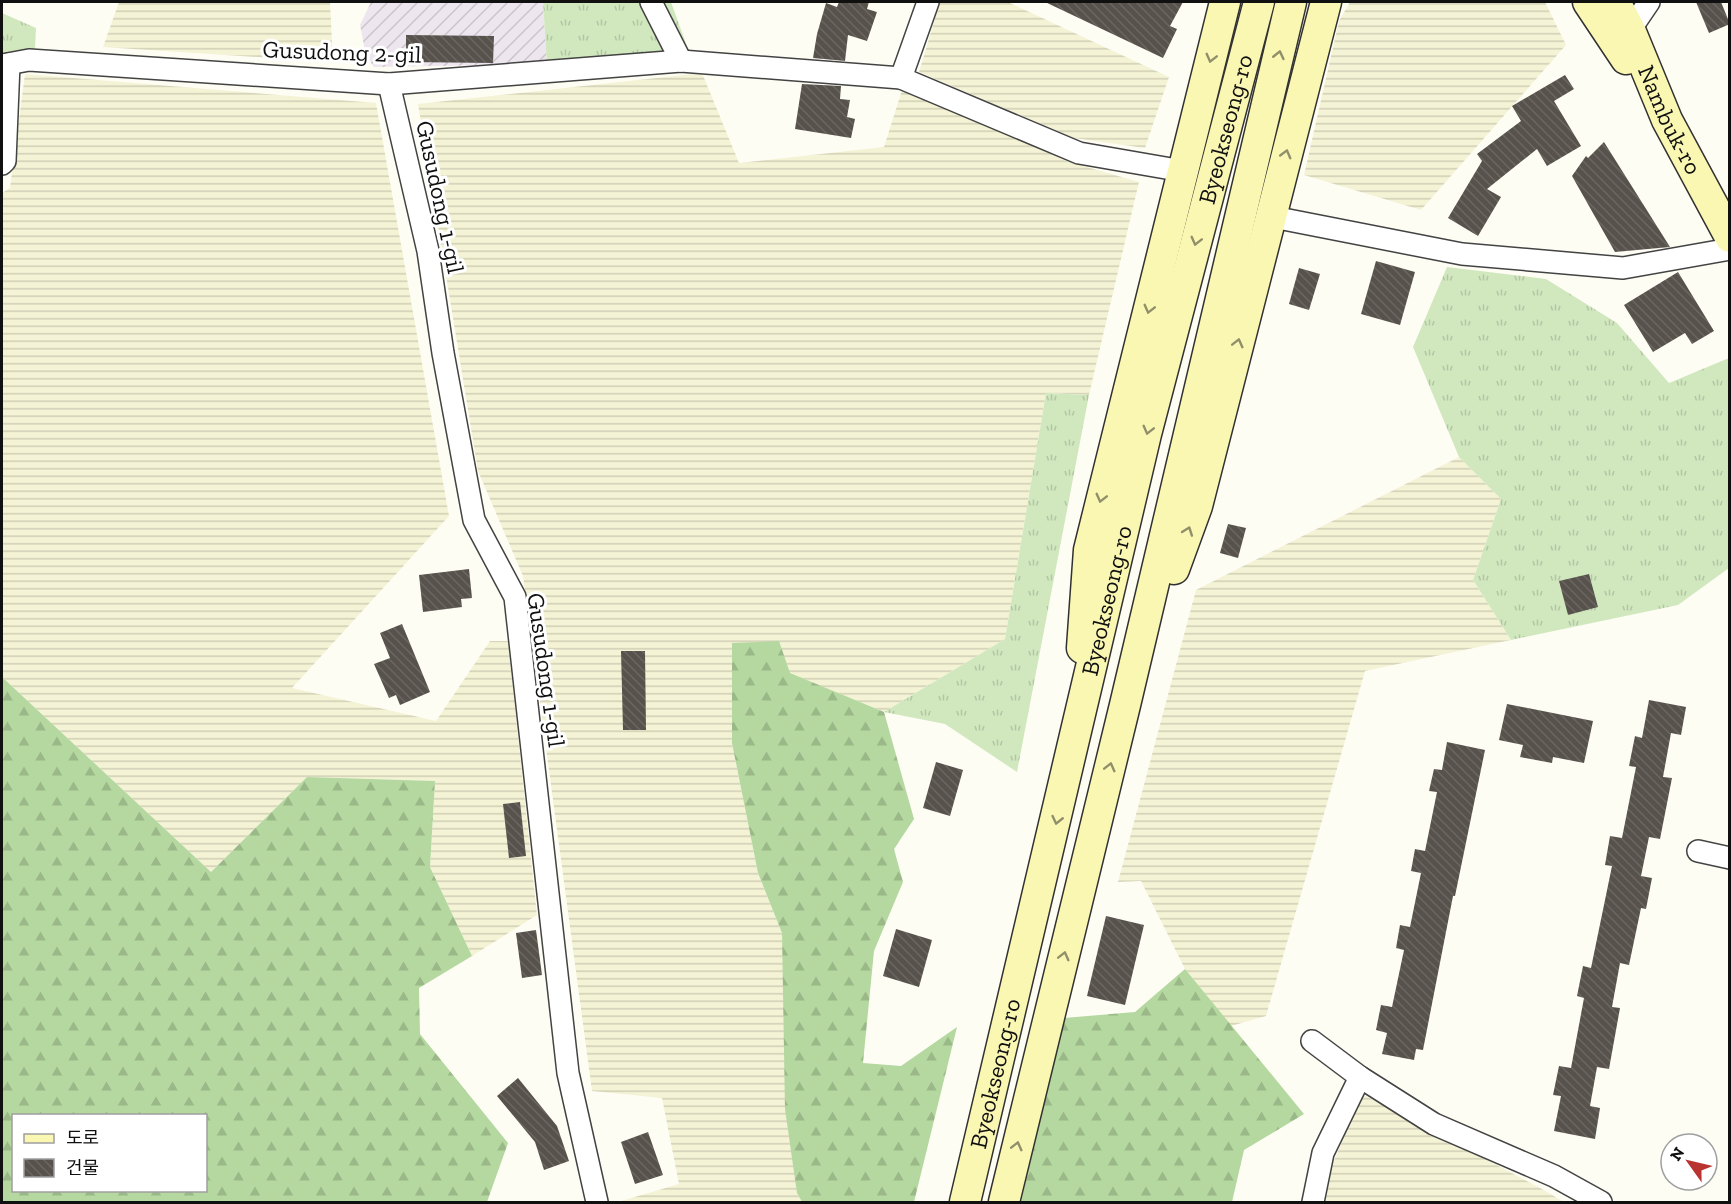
<svg xmlns="http://www.w3.org/2000/svg" width="1731" height="1204" font-family="'Zilla Slab','Noto Sans KR',serif">
  <style>
    .industrial { fill: url(#industrial-furrows) }
    .farmland { fill: url(#farmland-rules) }
    .grass { fill: url(#grass-tufts) }
    .forest { fill: url(#forest-firs); fill-rule: evenodd }
    .building { fill: url(#building-back-hatch) }
    .lines { fill: none; stroke-linecap: round; stroke-linejoin: round }
    .minor-casing { stroke: #434343; stroke-width: 24 }
    .secondary-casing { stroke: #323232; stroke-width: 33 }
    .minor { stroke: #fff; stroke-width: 21 }
    .secondary { stroke: #faf7b3; stroke-width: 30 }
    .oneway { stroke: #918f6a }
    .labels { text-anchor: middle; stroke-width: 6; stroke-linejoin: round; paint-order: stroke }
    .street-label { font-size: 24px; fill: #101010; stroke: #fff }
  </style>
  <defs>
    <pattern id="industrial-furrows" width="10" height="10" patternUnits="userSpaceOnUse" patternTransform="scale(1.5)"><rect width="10" height="10" fill="#eee6ee"/><path d="M-1 1l2-2M0 10L10 0M9 11l2-2" fill="none" stroke="#cbc4cb"/></pattern>
    <pattern id="farmland-rules" width="6" height="5" patternUnits="userSpaceOnUse" patternTransform="scale(1.5)"><rect width="6" height="5" fill="#f4f3d5"/><path d="M0 2.5h6" fill="none" stroke="#d0cfb6"/></pattern>
    <pattern id="grass-tufts" width="24" height="20" patternUnits="userSpaceOnUse" patternTransform="scale(1.5)"><rect width="24" height="20" fill="#d1e8bf"/><path d="M3 7l-1-3M5 7V3M7 7l1-3M15 17l-1-3M17 17v-4M19 17l1-3" fill="none" stroke="#b2c6a3"/></pattern>
    <pattern id="forest-firs" width="22" height="20" patternUnits="userSpaceOnUse" patternTransform="scale(1.5)"><rect width="22" height="20" fill="#b4d89f"/><path d="M5 1l3.5 6h-7zM16 11l3.5 6h-7z" fill="#9ab888"/></pattern>
    <pattern id="building-back-hatch" width="6" height="6" patternUnits="userSpaceOnUse" patternTransform="scale(1.5)"><rect width="6" height="6" fill="#58524d"/><path d="M-1 5l2 2M0 0l6 6M5-1l2 2" fill="none" stroke="#6b6662"/></pattern>
  </defs>
  <rect width="100%" height="100%" fill="#fefdf4"/>
  <polygon class="industrial" points="371,2 543,2 547,64 374,67 366,56 360,25"/>
  <g class="farmland">
    <polygon points="119,2 330,2 333,62 103,47"/>
    <polygon points="940,2 1008,2 1169,77 1145,148 1074,138 919,72"/>
    <polygon points="1350,2 1545,2 1566,45 1421,210 1304,175 1339,21"/>
    <polygon points="702,73 739,163 884,147 903,87 1066,161 1139,182 1089,395 1046,393 1005,639 884,712 789,673 732,643 732,743 758,873 782,933 797,1193 802,1202 622,1202 621,1201 679,1184 662,1098 592,1091 523,576 478,471 418,104"/>
    <polygon points="25,74 376,103 449,516 292,688 436,721 490,641 508,641 537,915 472,956 430,867 435,781 307,777 211,872 2,677 2,193 10,188"/>
    <polygon points="1459,457 1501,499 1473,580 1511,640 1365,671 1266,1016 1231,1026 1185,969 1141,881 1118,882 1196,590"/>
    <polygon points="1362,1094 1542,1189 1564,1202 1325,1202 1333,1163"/>
  </g>
  <g class="grass">
    <polygon points="543,2 671,2 688,49 547,64"/>
    <polygon points="2,13 36,28 35,49 2,53"/>
    <polygon points="1447,267 1546,279 1617,323 1669,383 1729,358 1729,568 1678,605 1511,640 1473,580 1501,499 1459,457 1413,347"/>
    <polygon points="1046,393 1089,395 1017,772 945,724 884,712 1005,639"/>
  </g>
  <g class="forest">
    <polygon points="779,641 790,673 884,712 914,819 894,849 903,882 874,951 863,1063 901,1066 957,1027 914,1202 802,1202 797,1193 785,1109 782,933 758,873 732,743 732,643"/>
    <path d="M2,677L211,872L307,777L435,781L430,867L472,956L419,988L420,1034L508,1143L487,1202H2ZM14,1116H206V1190H14Z"/>
    <polygon points="1185,969 1304,1114 1244,1150 1232,1202 1021,1202 1064,1018 1135,1012"/>
  </g>
  <g class="building">
    <polygon points="839,2 869,2 867,9 877,12 867,41 848,35 845,61 813,58 817,34 826,3 837,7"/>
    <polygon points="1045,2 1183,2 1170,26 1177,29 1163,58"/>
    <polygon points="1696,2 1721,2 1730,24 1709,33"/>
    <polygon points="406,35 494,36 493,63 406,62"/>
    <polygon points="1565,75 1574,89 1554,101 1581,146 1547,166 1537,149 1487,189 1501,197 1478,236 1448,218 1482,161 1477,154 1521,121 1512,106"/>
    <polygon points="802,84 841,86 840,99 850,100 847,117 855,119 851,138 795,129"/>
    <polygon points="1604,142 1670,247 1615,252 1572,176 1586,156 1588,158"/>
    <polygon points="1376,261 1415,272 1400,325 1361,314"/>
    <polygon points="1299,268 1320,274 1309,310 1289,304"/>
    <polygon points="1678,272 1714,331 1692,344 1685,333 1653,352 1624,305"/>
    <polygon points="1228,524 1246,528 1238,558 1220,553"/>
    <polygon points="469,569 472,598 461,599 462,607 423,612 419,575"/>
    <polygon points="1589,574 1598,607 1568,615 1559,581"/>
    <polygon points="402,624 430,692 400,705 396,695 389,698 374,664 390,658 380,633"/>
    <polygon points="621,651 645,651 646,730 623,730"/>
    <polygon points="1649,700 1686,707 1681,735 1671,733 1663,777 1672,778 1660,839 1649,837 1641,876 1652,878 1646,909 1641,908 1629,965 1620,963 1612,1007 1620,1008 1609,1069 1597,1067 1590,1106 1600,1108 1595,1139 1554,1131 1561,1096 1553,1095 1559,1066 1571,1068 1584,998 1577,996 1583,966 1591,968 1612,866 1605,865 1610,836 1622,838 1636,767 1629,766 1635,736 1642,738"/>
    <polygon points="1507,704 1593,721 1584,763 1553,757 1552,763 1520,757 1523,745 1499,740"/>
    <polygon points="1447,742 1485,750 1455,896 1453,896 1423,1050 1416,1049 1414,1060 1382,1054 1387,1033 1376,1030 1381,1005 1392,1007 1404,950 1396,948 1400,925 1410,927 1421,873 1411,871 1415,849 1425,851 1437,792 1429,791 1434,769 1442,770"/>
    <polygon points="936,762 963,770 950,816 923,808"/>
    <polygon points="520,802 526,856 509,858 503,804"/>
    <polygon points="1106,916 1144,925 1125,1005 1087,996"/>
    <polygon points="896,929 932,940 919,987 883,976"/>
    <polygon points="536,930 542,975 522,978 516,933"/>
    <polygon points="518,1078 557,1126 569,1161 544,1170 535,1142 497,1096"/>
    <polygon points="648,1132 663,1175 635,1184 621,1142"/>
  </g>
  <g class="lines">
    <defs>
      <g id="minor">
        <polyline points="651,2 681,61"/>
        <polyline points="1630,30 1649,2"/>
        <polyline points="2,65 29,60 389,84 681,61 901,78 1079,153 1183,171"/>
        <polyline points="901,78 928,2"/>
        <polyline points="389,84 428,251 443,353 474,520 515,597 568,1073 597,1202"/>
        <polyline points="2,164 5,161 9,64"/>
        <polyline points="1272,210 1273,217 1462,254 1623,268 1730,249"/>
        <polyline points="1698,851 1730,858"/>
        <polyline points="1312,1041 1360,1077 1434,1124 1554,1176 1601,1202"/>
        <polyline points="1313,1202 1323,1153 1360,1077"/>
      </g>
      <g id="secondary">
        <polyline points="1588,2 1626,59"/>
        <path id="s1" d="M1615,2L1630,30L1667,120L1730,237"/>
        <polyline points="1174,569 1197,506 1326,2"/>
        <polyline points="1082,648 1089,550 1225,2"/>
        <path id="s2" d="M965,1202L1146,434L1259,2"/>
        <polyline points="1004,1202 1125,705 1291,2"/>
      </g>
    </defs>
    <use href="#minor" class="minor-casing"/>
    <use href="#secondary" class="secondary-casing"/>
    <use href="#minor" class="minor"/>
    <use href="#secondary" class="secondary"/>
  </g>
  <defs><path id="oneway-chevron" d="M-2-3.5L2.5 0L-2 3.5" fill="none" stroke-width="1.6" stroke-linecap="round" stroke-linejoin="round" transform="scale(1.5)"/></defs>
  <g class="oneway">
    <use href="#oneway-chevron" transform="translate(1279 55) rotate(-77)"/>
    <use href="#oneway-chevron" transform="translate(1211 58) rotate(104)"/>
    <use href="#oneway-chevron" transform="translate(1286 154) rotate(-75)"/>
    <use href="#oneway-chevron" transform="translate(1196 241) rotate(104)"/>
    <use href="#oneway-chevron" transform="translate(1149 309) rotate(104)"/>
    <use href="#oneway-chevron" transform="translate(1238 343) rotate(-76)"/>
    <use href="#oneway-chevron" transform="translate(1148 430) rotate(104)"/>
    <use href="#oneway-chevron" transform="translate(1101 498) rotate(104)"/>
    <use href="#oneway-chevron" transform="translate(1188 531) rotate(-70)"/>
    <use href="#oneway-chevron" transform="translate(1110 767) rotate(-76)"/>
    <use href="#oneway-chevron" transform="translate(1057 820) rotate(103)"/>
    <use href="#oneway-chevron" transform="translate(1064 956) rotate(-76)"/>
    <use href="#oneway-chevron" transform="translate(1017 1146) rotate(-76)"/>
  </g>
  <g class="labels">
    <g class="street-label">
      <text transform="translate(342 52) rotate(2)" y="8">Gusudong 2-gil</text>
      <text dy="8" stroke="none"><textPath href="#s1" startOffset="130">Nambuk-ro</textPath></text>
      <text dy="8" stroke="none"><textPath href="#s2" startOffset="1104">Byeokseong-ro</textPath></text>
      <text transform="translate(440 197) rotate(78)" y="8">Gusudong 1-gil</text>
      <text dy="8" stroke="none"><textPath href="#s2" startOffset="618">Byeokseong-ro</textPath></text>
      <text transform="translate(546 670) rotate(82)" y="8">Gusudong 1-gil</text>
      <text dy="8" stroke="none"><textPath href="#s2" startOffset="132">Byeokseong-ro</textPath></text>
    </g>
  </g>
  <rect width="1731" height="1204" fill="none" stroke="#101010" stroke-width="6"/>
  <rect x="12" y="1114" width="195" height="78" fill="#ffffff" stroke="#9f9f9f" stroke-width="1.5"/>
  <rect x="24" y="1134" width="30" height="9" fill="#faf7b3" stroke="#9f9f9f" stroke-width="1.5"/>
  <text x="66" y="1144" font-size="18" fill="#101010">도로</text>
  <rect x="24" y="1159" width="30" height="18" fill="url(#building-back-hatch)" stroke="#9f9f9f" stroke-width="1.5"/>
  <text x="66" y="1174" font-size="18" fill="#101010">건물</text>
  <g transform="translate(1689 1162) rotate(304)"><circle r="28" fill="#ffffff" stroke="#9f9f9f" stroke-width="1.5"/>
  <path d="M0-4.5L10 22L0 15L-10 22Z" fill="#b93330"/>
  <text y="-9" font-size="16" font-weight="bold" text-anchor="middle" fill="#101010">N</text>
  </g>
</svg>
